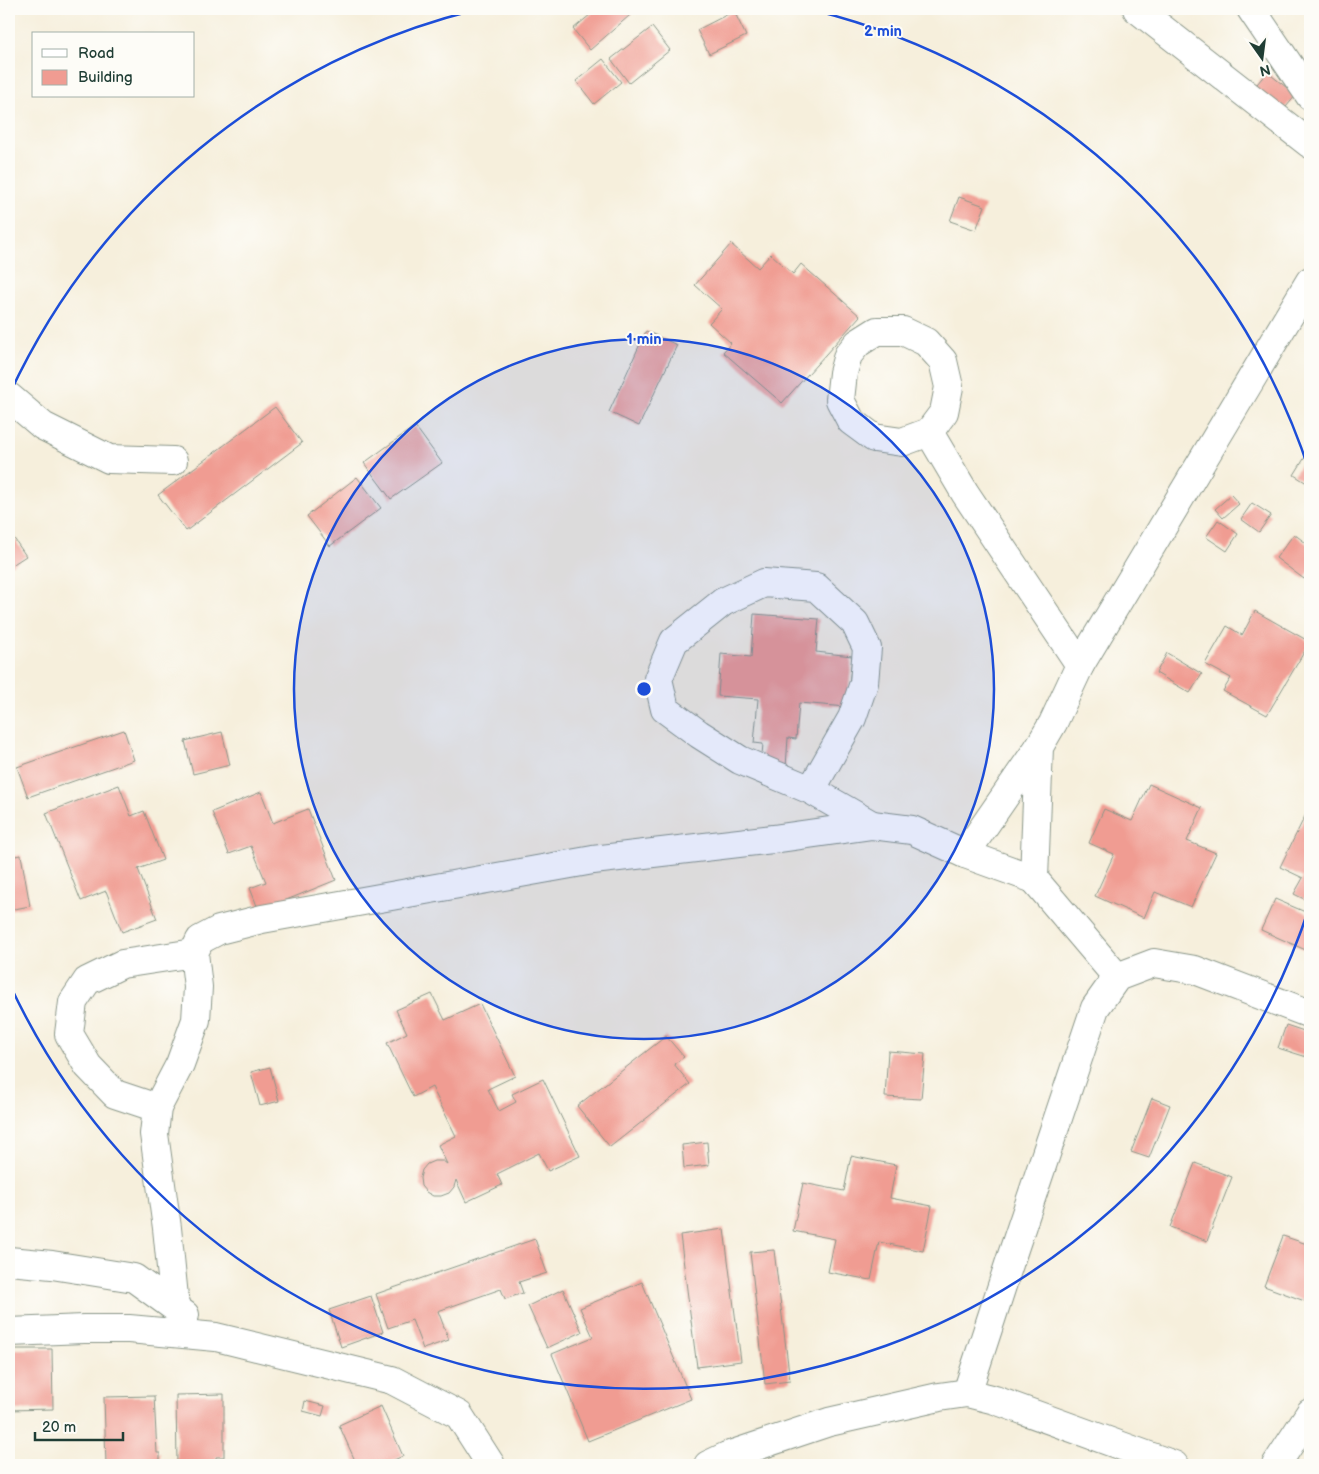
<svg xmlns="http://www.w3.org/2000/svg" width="1319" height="1474" font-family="'Balsamiq Sans',sans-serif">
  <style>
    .building { fill: #f09c92 }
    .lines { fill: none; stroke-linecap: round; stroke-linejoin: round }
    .minor-casing { stroke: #8a9688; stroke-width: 30 }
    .minor { stroke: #fff; stroke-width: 28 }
    .ring { fill: none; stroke: #1d4ed8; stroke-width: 2.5 }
    .centre { fill: #1d4ed8; stroke: #fdfcf7; stroke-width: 2.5 }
    .ring-label { font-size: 15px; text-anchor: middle; font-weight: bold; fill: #1d4ed8; stroke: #fdfcf7; stroke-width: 4; stroke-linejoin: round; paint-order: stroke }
  </style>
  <rect width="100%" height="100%" fill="#fdfcf7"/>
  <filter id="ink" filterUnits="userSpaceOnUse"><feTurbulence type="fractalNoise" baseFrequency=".02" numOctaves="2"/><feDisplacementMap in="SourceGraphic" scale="10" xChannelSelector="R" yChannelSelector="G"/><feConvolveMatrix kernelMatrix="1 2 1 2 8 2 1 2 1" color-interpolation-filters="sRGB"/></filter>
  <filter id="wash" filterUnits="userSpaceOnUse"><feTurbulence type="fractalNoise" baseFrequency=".0096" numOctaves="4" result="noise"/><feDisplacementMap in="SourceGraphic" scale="20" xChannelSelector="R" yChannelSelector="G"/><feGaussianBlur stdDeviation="1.12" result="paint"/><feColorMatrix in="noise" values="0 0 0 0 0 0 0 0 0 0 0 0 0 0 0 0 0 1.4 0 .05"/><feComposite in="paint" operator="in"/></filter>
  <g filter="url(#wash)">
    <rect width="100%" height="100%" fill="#f6efdc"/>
    <g id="blocks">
      <g class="building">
        <polygon points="597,9 637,9 590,50 573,29"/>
        <polygon points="734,11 746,36 709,54 697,30"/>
        <polygon points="652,27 670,50 629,83 611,59"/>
        <polygon points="603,59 621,82 594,104 576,81"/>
        <polygon points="1267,72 1296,95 1281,113 1252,90"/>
        <polygon points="959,197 985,206 976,230 950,221"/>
        <polygon points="731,244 758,268 771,254 793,274 801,264 860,316 782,403 723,352 731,343 709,323 722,309 695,285"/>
        <polygon points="646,331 677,345 639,426 609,412"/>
        <polygon points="275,407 302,443 186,531 158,495"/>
        <polygon points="415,426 442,463 391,499 364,463"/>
        <polygon points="1310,449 1310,485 1294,475"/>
        <polygon points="357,477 381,508 330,546 307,516"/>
        <polygon points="1231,495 1239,504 1223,518 1215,509"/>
        <polygon points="1252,503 1271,515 1259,532 1241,519"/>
        <polygon points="1218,520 1238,534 1227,551 1206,537"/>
        <polygon points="1294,534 1310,546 1310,571 1304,579 1276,558"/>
        <polygon points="13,537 26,556 9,567 9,540"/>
        <polygon points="1255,611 1310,642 1267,715 1223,691 1231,678 1205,664 1227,626 1242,635"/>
        <polygon points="754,614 819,619 816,652 852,656 847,707 799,703 796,739 788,738 786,767 761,765 763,744 754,743 758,699 718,696 721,654 751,657"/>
        <polygon points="1167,653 1202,674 1190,693 1156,673"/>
        <polygon points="124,730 134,760 28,797 17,767"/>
        <polygon points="222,732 230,765 193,774 185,741"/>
        <polygon points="1149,784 1202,808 1187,841 1216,853 1191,907 1155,892 1144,918 1095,896 1114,854 1089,843 1104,809 1132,821"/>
        <polygon points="119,785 131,816 144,811 163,860 138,869 157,919 122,932 106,891 81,901 46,813"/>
        <polygon points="261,792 273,823 308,809 336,880 259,911 250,888 266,882 251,846 229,854 212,812"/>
        <polygon points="1307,812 1310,814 1310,902 1294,894 1303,878 1280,867"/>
        <polygon points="21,855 30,906 9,910 9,857"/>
        <polygon points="1275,899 1310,914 1310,952 1261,930"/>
        <polygon points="432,994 445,1020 480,1004 515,1076 488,1089 499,1111 516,1102 512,1094 543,1079 580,1156 548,1171 539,1153 497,1174 502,1185 466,1202 456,1180 454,1187 449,1193 441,1196 433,1196 426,1192 421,1186 420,1178 422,1170 427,1164 434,1161 443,1161 447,1164 438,1145 456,1136 432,1087 413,1097 387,1043 407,1033 396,1010"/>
        <polygon points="1286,1025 1310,1033 1310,1058 1278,1048"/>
        <polygon points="666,1036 684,1057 674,1064 690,1084 610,1147 577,1106"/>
        <polygon points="888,1051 925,1054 921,1099 885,1097"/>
        <polygon points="270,1067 279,1101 260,1106 251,1072"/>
        <polygon points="1152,1098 1170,1105 1149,1158 1131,1152"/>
        <polygon points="707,1142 709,1165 684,1168 682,1145"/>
        <polygon points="851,1156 896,1165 890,1198 932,1206 923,1251 879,1242 871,1280 828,1272 835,1239 793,1231 803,1183 844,1191"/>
        <polygon points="1195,1163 1232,1177 1207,1241 1170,1227"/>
        <polygon points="724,1229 741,1361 697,1367 680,1235"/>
        <polygon points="1283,1236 1310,1245 1310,1303 1264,1286"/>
        <polygon points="535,1239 547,1273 519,1282 523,1293 505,1299 501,1289 438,1311 449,1340 423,1349 412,1320 388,1328 376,1294"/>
        <polygon points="774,1250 790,1381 765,1384 750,1252"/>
        <polygon points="642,1282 691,1399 588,1441 552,1354 593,1337 580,1308"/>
        <polygon points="563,1289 582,1332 547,1348 528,1306"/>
        <polygon points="371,1296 383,1332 341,1347 329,1310"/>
        <polygon points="9,1349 52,1349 53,1409 9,1410"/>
        <polygon points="224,1394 224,1457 216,1457 216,1465 177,1465 176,1395"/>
        <polygon points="154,1396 157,1453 160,1453 160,1465 106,1465 104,1397"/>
        <polygon points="305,1401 325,1406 322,1416 303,1411"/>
        <polygon points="381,1406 403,1456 383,1465 357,1465 339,1425"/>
      </g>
    </g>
  </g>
  <g filter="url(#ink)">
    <use href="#blocks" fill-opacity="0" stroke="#8a9688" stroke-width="1"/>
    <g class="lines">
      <defs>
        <g id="minor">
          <polyline points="1137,9 1310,144"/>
          <polyline points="1251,9 1310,96"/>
          <polygon points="877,331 903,331 926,342 943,361 949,387 944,412 929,432 902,442 874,438 851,421 840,400 843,373 848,355 858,343"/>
          <polyline points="9,397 43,426 109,459 173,461"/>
          <polyline points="929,432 965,493 1080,665"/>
          <polyline points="811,790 852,718 864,683 867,648 855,623 816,587 764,583 723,602 674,641 658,679 665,709 699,734 740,760 811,790 872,825"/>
          <polyline points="965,854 1039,747"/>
          <polyline points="1117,977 1034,879 1039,747 1053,723 1080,665 1310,281"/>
          <polyline points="157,1108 115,1094 88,1066 69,1034 73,1002 87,981 122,964 194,953"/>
          <polyline points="9,1261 52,1265 134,1278 185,1315"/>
          <polyline points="175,1307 167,1228 154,1134 157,1108 180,1064 196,1020 198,987 194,953 200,940 219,930 262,919 593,860 773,839 872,825 912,830 965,854 1034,879"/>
          <polyline points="9,1332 84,1329 129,1329 216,1337 392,1380 459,1415 491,1465"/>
          <polyline points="967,1393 1013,1252 1095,1008 1117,977 1154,963 1195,970 1310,1014"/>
          <polyline points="708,1465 727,1456 829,1422 939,1397 967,1393 995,1400 1174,1465"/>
          <polyline points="1276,1465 1310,1413"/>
        </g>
      </defs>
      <use href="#minor" class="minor-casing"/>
      <use href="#minor" class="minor"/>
    </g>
  </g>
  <circle cx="644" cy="689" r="350" fill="#1d4ed8" fill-opacity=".12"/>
  <g class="ring">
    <circle cx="644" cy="689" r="350"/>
    <path d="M1310 905A700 700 0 0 1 10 985M10 393A700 700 0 0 1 475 10M813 10A700 700 0 0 1 1310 473"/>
  </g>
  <circle cx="644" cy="689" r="8" class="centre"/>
  <g class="ring-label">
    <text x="883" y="36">2 min</text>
    <text x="644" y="344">1 min</text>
  </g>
  <rect width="1319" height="1474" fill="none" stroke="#fdfcf7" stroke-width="30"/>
  <rect x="32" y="32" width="162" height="65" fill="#fdfcf7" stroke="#a4b0a9"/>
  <rect x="42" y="49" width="25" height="8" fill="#ffffff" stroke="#a4b0a9"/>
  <text x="78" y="58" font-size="15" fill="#1f3d34">Road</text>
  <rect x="42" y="70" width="25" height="15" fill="#f09c92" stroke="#a4b0a9"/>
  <text x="78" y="82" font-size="15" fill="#1f3d34">Building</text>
  <g transform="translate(1262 58) rotate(166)" stroke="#fdfcf7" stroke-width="4" paint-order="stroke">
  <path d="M0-4L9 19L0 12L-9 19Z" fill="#1f3d34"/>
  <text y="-8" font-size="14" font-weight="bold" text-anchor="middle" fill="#1f3d34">N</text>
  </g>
  <path d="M35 1432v8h88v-8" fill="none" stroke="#1f3d34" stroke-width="2.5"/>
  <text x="42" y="1432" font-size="15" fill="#1f3d34" stroke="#fdfcf7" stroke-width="4" paint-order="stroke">20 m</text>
</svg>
